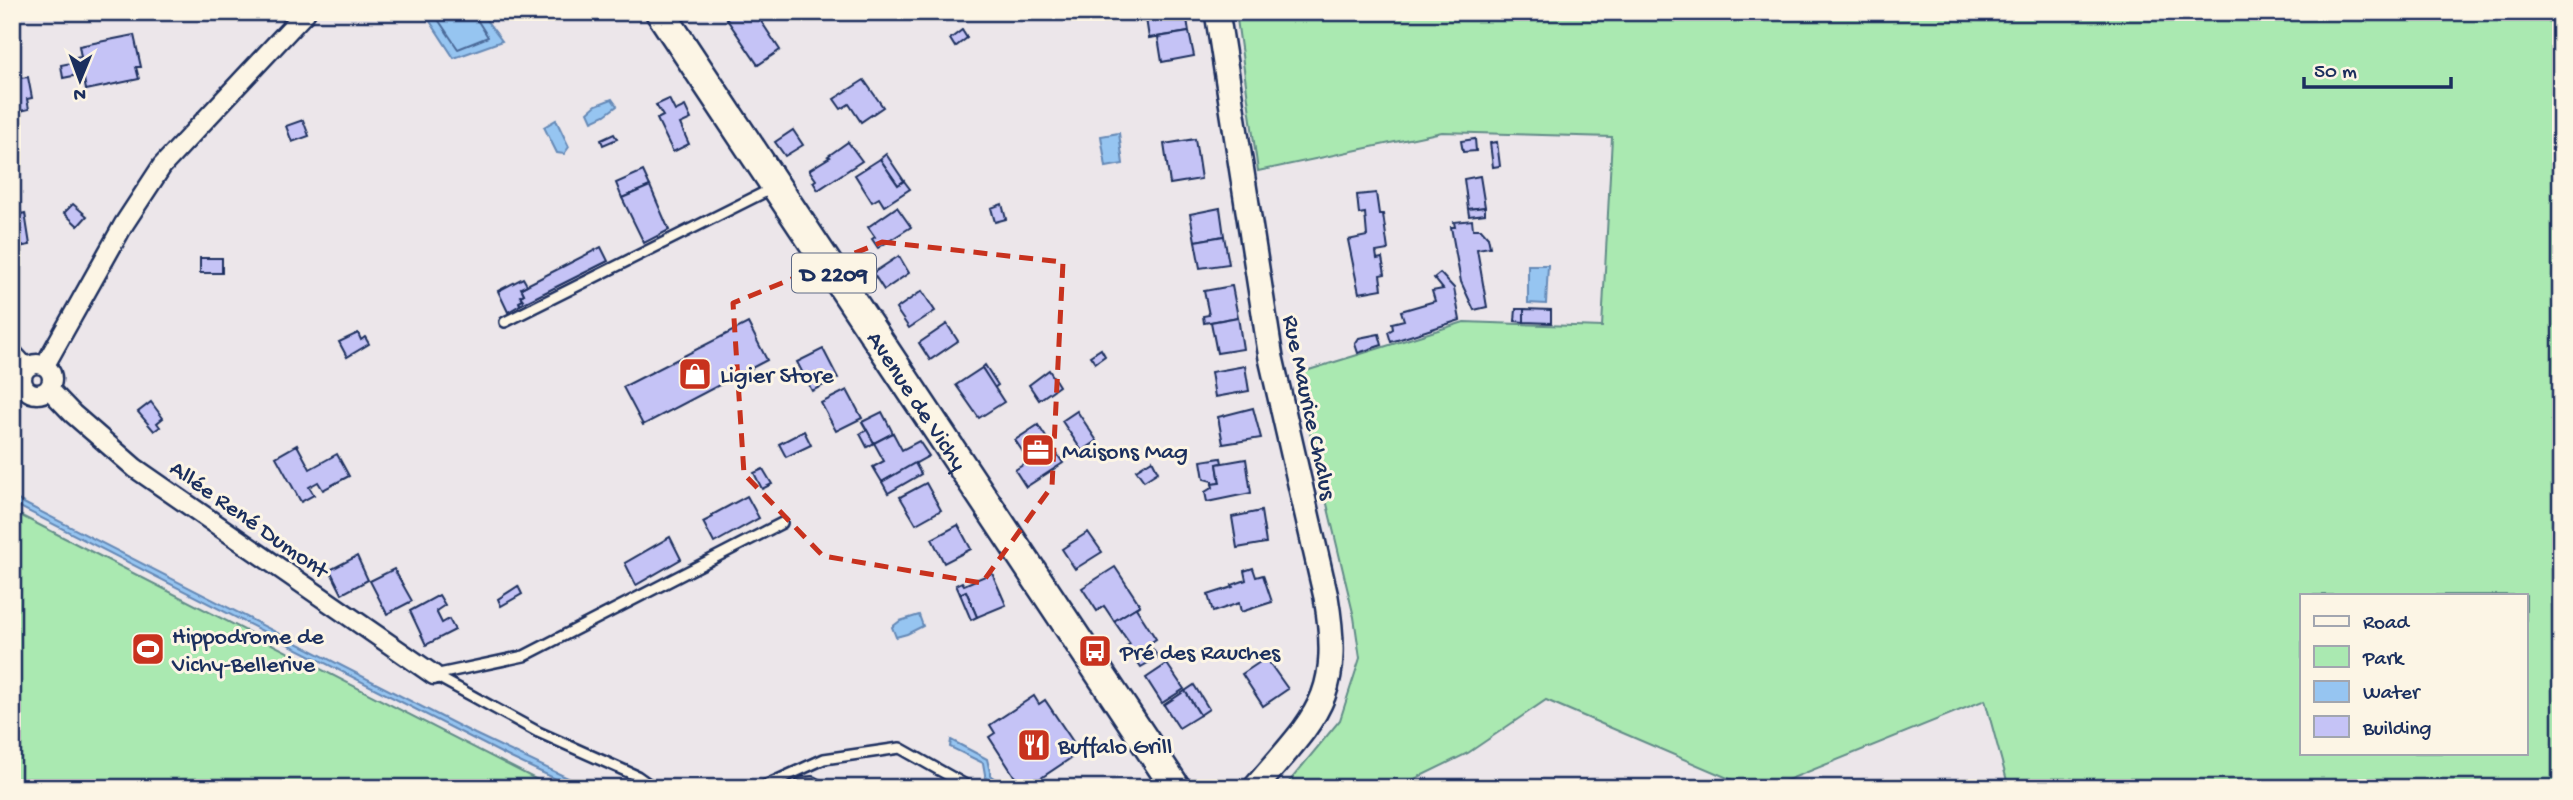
<svg xmlns="http://www.w3.org/2000/svg" width="2573" height="800" font-family="'Gochi Hand',sans-serif">
  <style>
    .green { fill: #aae9b1; stroke: #628c88; stroke-width: 2; fill-rule: evenodd }
    .water { fill: #96c5f1; stroke: #6589b6; stroke-width: 2 }
    .lines { fill: none; stroke-linecap: round; stroke-linejoin: round }
    .shore { stroke: #4c6b99; stroke-width: 2 }
    .building { fill: #c5c3f6; stroke: #1b2f5e; stroke-width: 2 }
    .service-casing { stroke: #1b2f5e; stroke-width: 14 }
    .minor-casing { stroke: #1b2f5e; stroke-width: 23 }
    .tertiary-casing { stroke: #1b2f5e; stroke-width: 28 }
    .primary-casing { stroke: #1b2f5e; stroke-width: 33 }
    .service { stroke: #fcf5e5; stroke-width: 9 }
    .minor { stroke: #fcf5e5; stroke-width: 18 }
    .tertiary { stroke: #fcf5e5; stroke-width: 23 }
    .primary { stroke: #fcf5e5; stroke-width: 28 }
    .marked { fill: none; stroke: #c8321e; stroke-width: 5; stroke-dasharray: 14 9; stroke-linejoin: round }
    .labels { text-anchor: middle; stroke-width: 6; stroke-linejoin: round; paint-order: stroke }
    .shield { fill: #fcf5e5; stroke: #5e6a86; stroke-width: 2 }
    .shield-label { font-size: 23px; font-weight: bold; fill: #1b2f5e }
    .poi-label { font-size: 24px; fill: #1b2f5e; stroke: #fcf5e5; text-anchor: start }
    .street-label { font-size: 24px; fill: #1b2f5e; stroke: #fcf5e5 }
  </style>
  <rect width="100%" height="100%" fill="#ece6ea"/>
  <filter id="ink" filterUnits="userSpaceOnUse"><feTurbulence type="fractalNoise" baseFrequency=".0143" numOctaves="2"/><feDisplacementMap in="SourceGraphic" scale="14" xChannelSelector="R" yChannelSelector="G"/><feConvolveMatrix kernelMatrix="1 2 1 2 8 2 1 2 1" color-interpolation-filters="sRGB"/></filter>
  <g filter="url(#ink)">
    <g class="green">
      <path d="M1236,12H2561V788H2009L1985,700L1768,788H1751L1546,700L1468,753L1396,788H1284L1340,720L1360,658L1354,617L1296,374L1464,322L1602,327L1612,137L1442,132L1258,171ZM2302,595H2526V753H2302Z"/>
      <polygon points="12,511 553,788 12,788"/>
    </g>
    <g class="water">
      <polygon points="424,12 480,12 502,41 454,58"/>
      <polygon points="612,99 617,106 605,115 592,121 588,112 596,105"/>
      <polygon points="556,120 569,147 564,154 557,153 544,127"/>
      <polygon points="1119,133 1123,164 1106,167 1101,136"/>
      <polygon points="1528,265 1548,265 1546,304 1528,303"/>
      <polygon points="12,497 475,734 589,788 575,788 511,758 12,503"/>
      <polygon points="919,615 923,626 907,634 896,637 892,627 900,621"/>
      <polygon points="951,740 987,759 991,776 1008,788 997,788 986,780 983,763 950,747"/>
    </g>
    <g class="lines">
      <polyline class="shore" points="433,12 458,49 488,37 476,18 475,12"/>
    </g>
    <g class="building">
      <polygon points="735,12 755,12 780,50 758,65 726,18"/>
      <polygon points="1145,12 1186,12 1189,32 1149,38"/>
      <polygon points="962,30 967,38 955,47 950,39"/>
      <polygon points="1189,32 1194,56 1162,62 1158,37"/>
      <polygon points="134,35 141,67 136,67 139,79 86,90 84,79 79,80 78,75 63,78 61,65 76,62 75,58 81,57 79,46"/>
      <polygon points="19,68 21,78 28,77 32,98 27,99 29,109 12,113 12,69"/>
      <polygon points="864,80 883,107 861,122 849,104 841,109 834,99"/>
      <polygon points="669,99 675,111 685,106 691,119 680,124 689,144 673,152 657,119 663,116 656,105"/>
      <polygon points="303,120 309,136 292,142 286,126"/>
      <polygon points="793,130 803,145 785,156 775,142"/>
      <polygon points="614,134 617,139 603,145 601,140"/>
      <polygon points="1195,139 1201,179 1170,184 1164,144"/>
      <polygon points="1475,139 1476,151 1463,152 1461,141"/>
      <polygon points="848,142 862,161 818,190 813,182 816,180 809,170 830,157 828,156"/>
      <polygon points="1497,142 1500,166 1493,167 1490,143"/>
      <polygon points="886,154 904,181 898,185 880,159"/>
      <polygon points="880,159 898,185 904,181 910,189 884,206 879,198 872,202 855,175"/>
      <polygon points="643,171 650,186 622,198 616,183"/>
      <polygon points="1480,176 1485,207 1468,209 1464,179"/>
      <polygon points="650,186 669,230 644,243 622,198"/>
      <polygon points="1376,193 1379,214 1383,214 1388,250 1376,252 1377,259 1382,258 1385,274 1380,275 1382,289 1359,293 1348,240 1367,236 1365,213 1359,214 1357,195"/>
      <polygon points="18,202 21,214 25,213 30,245 12,248 12,203"/>
      <polygon points="73,204 87,216 78,226 64,213"/>
      <polygon points="1002,204 1006,219 995,222 991,208"/>
      <polygon points="897,207 911,227 878,248 872,239 875,237 868,227"/>
      <polygon points="1485,207 1485,214 1469,216 1468,209"/>
      <polygon points="1220,208 1224,236 1195,241 1190,214"/>
      <polygon points="1472,220 1473,229 1481,229 1488,237 1490,247 1477,249 1487,307 1474,310 1461,282 1451,227 1455,227 1454,222"/>
      <polygon points="1224,236 1229,264 1200,268 1195,241"/>
      <polygon points="601,247 608,261 520,305 519,302 523,300 520,296 524,294 521,288"/>
      <polygon points="899,256 909,273 884,290 873,273"/>
      <rect x="200" y="258" width="22" height="15"/>
      <polygon points="1440,273 1454,288 1460,320 1391,342 1388,332 1393,329 1392,323 1404,320 1401,311 1435,301 1432,291 1443,289 1434,278"/>
      <polygon points="523,278 527,285 521,288 524,294 520,296 523,300 519,302 520,305 508,312 498,291"/>
      <polygon points="1232,286 1238,317 1204,323 1203,316 1209,315 1204,291"/>
      <polygon points="922,291 935,311 909,328 896,309"/>
      <polygon points="1516,309 1524,309 1524,322 1515,321"/>
      <polygon points="1524,309 1551,310 1551,323 1524,322"/>
      <polygon points="1238,317 1243,349 1217,353 1211,322"/>
      <polygon points="748,323 767,360 643,425 623,387"/>
      <polygon points="947,324 958,341 930,360 919,343"/>
      <polygon points="358,333 361,340 365,337 369,344 347,357 339,342"/>
      <polygon points="1379,334 1382,345 1358,353 1355,344 1359,338"/>
      <polygon points="823,349 838,378 812,391 797,362"/>
      <polygon points="1101,349 1105,356 1095,363 1090,356"/>
      <polygon points="985,365 998,385 994,388 982,368"/>
      <polygon points="1245,366 1249,391 1215,397 1211,372"/>
      <polygon points="982,368 1004,402 979,418 956,385"/>
      <polygon points="1049,370 1059,386 1039,400 1029,385"/>
      <polygon points="847,390 862,418 836,431 821,403"/>
      <polygon points="151,402 163,418 157,423 160,427 154,431 138,412"/>
      <polygon points="1253,408 1261,438 1223,444 1218,417"/>
      <polygon points="1077,411 1097,441 1082,451 1062,421"/>
      <polygon points="882,412 893,433 874,443 862,422"/>
      <polygon points="1038,425 1063,463 1026,487 1015,470 1029,461 1015,440"/>
      <polygon points="867,430 874,443 867,447 860,434"/>
      <polygon points="804,431 811,445 786,457 779,444"/>
      <polygon points="893,433 902,450 919,441 929,456 882,482 873,467 884,461 874,443"/>
      <polygon points="297,445 310,469 337,454 349,476 323,490 318,482 309,487 314,495 301,502 276,457"/>
      <polygon points="1221,458 1222,463 1217,464 1220,483 1212,484 1212,481 1204,479 1201,461"/>
      <polygon points="1246,459 1251,493 1207,502 1205,492 1213,487 1212,484 1220,483 1217,464"/>
      <polygon points="1152,460 1158,472 1144,481 1136,470"/>
      <polygon points="915,463 921,474 888,493 882,482"/>
      <polygon points="763,469 772,484 762,489 754,473"/>
      <polygon points="926,483 941,510 916,524 900,497"/>
      <polygon points="747,496 759,518 714,543 703,522 713,517 712,515"/>
      <polygon points="1261,511 1266,543 1237,548 1232,517"/>
      <polygon points="958,525 971,549 944,563 932,539"/>
      <polygon points="1088,532 1102,552 1075,569 1062,549"/>
      <polygon points="670,537 681,559 636,585 625,563"/>
      <polygon points="357,556 368,580 342,594 330,570"/>
      <polygon points="1115,567 1140,605 1114,621 1104,606 1097,611 1082,588"/>
      <polygon points="1253,568 1256,577 1263,575 1272,602 1241,612 1239,603 1213,612 1208,595 1233,587 1232,585 1246,580 1244,571"/>
      <polygon points="394,569 412,601 387,614 370,581"/>
      <polygon points="992,573 1006,605 977,617 966,591 960,594 956,585 962,582 964,585"/>
      <polygon points="518,586 522,594 501,606 498,599"/>
      <polygon points="966,591 977,617 971,620 960,594"/>
      <polygon points="439,595 445,605 436,611 442,623 449,619 455,630 426,645 410,611"/>
      <polygon points="1140,605 1136,608 1156,639 1133,655 1127,646 1130,644 1114,621"/>
      <polygon points="1151,647 1158,657 1141,667 1135,658"/>
      <polygon points="1266,658 1288,689 1263,706 1242,674"/>
      <polygon points="1167,664 1184,689 1162,703 1146,678"/>
      <polygon points="1194,685 1209,709 1200,715 1185,691"/>
      <polygon points="1185,691 1200,715 1179,728 1164,705"/>
      <polygon points="1034,696 1039,704 1045,700 1080,752 1026,788 1022,788 989,737 995,733 990,725"/>
    </g>
    <g class="lines">
      <defs>
        <g id="service">
          <polyline points="505,322 771,189"/>
          <polyline points="434,675 524,656 782,523"/>
          <polyline points="434,675 538,732 637,776 654,788"/>
          <polyline points="760,788 824,759 900,748 971,788"/>
          <polyline points="798,788 802,783 812,782 823,788"/>
        </g>
        <g id="minor">
          <polyline points="12,353 26,368"/>
          <circle cx="37" cy="379" r="15"/>
          <polyline points="45,365 124,224 162,166 306,12"/>
          <polyline points="49,389 73,414 135,468 434,675"/>
        </g>
        <path id="tertiary" d="M1217,12L1271,358L1326,597C1343,698 1317,715 1255,788"/>
        <g id="primary">
          <path id="s1" d="M660,12L1176,788"/>
        </g>
      </defs>
      <use href="#service" class="service-casing"/>
      <use href="#minor" class="minor-casing"/>
      <use href="#tertiary" class="tertiary-casing"/>
      <use href="#primary" class="primary-casing"/>
      <use href="#service" class="service"/>
      <use href="#minor" class="minor"/>
      <use href="#tertiary" class="tertiary"/>
      <use href="#primary" class="primary"/>
    </g>
  </g>
  <path class="marked" d="M882,242L1063,262L1052,486L982,583L823,556L744,474L733,303Z"/>
  <defs>
    <symbol id="shop-square" viewBox="-11 -11 22 22"><rect x="-9" y="-9" width="18" height="18" rx="4" fill="#c8321e" stroke="#fcf5e5"/><path d="M-5-2.5h2.3a2.7 3.5 0 0 1 5.4 0H5L5.5 6h-11ZM-1.5-2.5h3a1.5 2.3 0 0 0-3 0Z" fill="#fff"/></symbol>
    <symbol id="office-square" viewBox="-11 -11 22 22"><rect x="-9" y="-9" width="18" height="18" rx="4" fill="#c8321e" stroke="#fcf5e5"/><path d="M-6-3h4V-5.5h4V-3h4V5H-6ZM-1-4.5V-3h2v-1.5ZM-6 0V1H6V0Z" fill="#fff"/></symbol>
    <symbol id="stadium-square" viewBox="-11 -11 22 22"><rect x="-9" y="-9" width="18" height="18" rx="4" fill="#c8321e" stroke="#fcf5e5"/><path d="M0-5a6.5 5 0 1 0 0 10a6.5 5 0 1 0 0-10ZM-3.5-1.8h7v3.6h-7Z" fill="#fff"/></symbol>
    <symbol id="bus-square" viewBox="-11 -11 22 22"><rect x="-9" y="-9" width="18" height="18" rx="4" fill="#c8321e" stroke="#fcf5e5"/><path d="M-5-6H5V4H4V6H2V4H-2V6H-4V4H-5ZM-3.5-4V0h7V-4ZM-3.5 1.2v1.5H-2V1.2ZM2 1.2v1.5H3.5V1.2Z" fill="#fff"/></symbol>
    <symbol id="restaurant-square" viewBox="-11 -11 22 22"><rect x="-9" y="-9" width="18" height="18" rx="4" fill="#c8321e" stroke="#fcf5e5"/><path d="M-5-6h1v4h1v-4h1v4h1v-4h1v5L-1.5 .5V6h-2V.5L-5-1ZM5-6V6H3V1.5H1.5Q1.5-4 5-6Z" fill="#fff"/></symbol>
  </defs>
  <g fill-rule="evenodd">
    <use href="#shop-square" x="676" y="355" width="38" height="38"/>
    <use href="#office-square" x="1019" y="431" width="38" height="38"/>
    <use href="#stadium-square" x="129" y="630" width="38" height="38"/>
    <use href="#bus-square" x="1076" y="632" width="38" height="38"/>
    <use href="#restaurant-square" x="1015" y="726" width="38" height="38"/>
  </g>
  <g class="labels">
    <rect class="shield" x="792" y="253.5" width="84" height="39" rx="5"/>
    <g class="shield-label">
      <text x="834" y="281">D 2209</text>
    </g>
    <g class="poi-label">
      <text x="720" y="382">Ligier Store</text>
      <text x="1062" y="458">Maisons Mag</text>
      <text x="172" y="643">Hippodrome de<tspan x="172" dy="28">Vichy-Bellerive</tspan></text>
      <text x="1120" y="659">Pré des Rauches</text>
      <text x="1058" y="753">Buffalo Grill</text>
    </g>
    <g class="street-label">
      <text dy="8" stroke="none"><textPath href="#s1" startOffset="466">Avenue de Vichy</textPath></text>
      <text transform="translate(1311 407) rotate(78)" y="8">Rue Maurice Chalus</text>
      <text transform="translate(250 518) rotate(35)" y="8">Allée René Dumont</text>
    </g>
  </g>
  <rect width="2573" height="800" fill="none" stroke="#fcf5e5" stroke-width="42"/>
  <rect x="21" y="21" width="2531" height="758" fill="none" stroke="#1b2f5e" stroke-width="2.5" filter="url(#ink)"/>
  <rect x="2300" y="594" width="228" height="161" fill="#fcf5e5" stroke="#a2a6af" stroke-width="2"/>
  <rect x="2314" y="616" width="35" height="10" fill="#fcf5e5" stroke="#a2a6af" stroke-width="2"/>
  <text x="2363" y="628" font-size="21" fill="#1b2f5e">Road</text>
  <rect x="2314" y="646" width="35" height="21" fill="#aae9b1" stroke="#a2a6af" stroke-width="2"/>
  <text x="2363" y="664" font-size="21" fill="#1b2f5e">Park</text>
  <rect x="2314" y="681" width="35" height="21" fill="#96c5f1" stroke="#a2a6af" stroke-width="2"/>
  <text x="2363" y="698" font-size="21" fill="#1b2f5e">Water</text>
  <rect x="2314" y="716" width="35" height="21" fill="#c5c3f6" stroke="#a2a6af" stroke-width="2"/>
  <text x="2363" y="734" font-size="21" fill="#1b2f5e">Building</text>
  <g transform="translate(80 80) rotate(181)" stroke="#fcf5e5" stroke-width="5" paint-order="stroke">
  <path d="M0-5L12 26L0 18L-12 26Z" fill="#1b2f5e"/>
  <text y="-10" font-size="19" font-weight="bold" text-anchor="middle" fill="#1b2f5e">N</text>
  </g>
  <path d="M2304 77v10h147v-10" fill="none" stroke="#1b2f5e" stroke-width="3.5"/>
  <text x="2314" y="77" font-size="21" fill="#1b2f5e" stroke="#fcf5e5" stroke-width="5" paint-order="stroke">50 m</text>
</svg>
